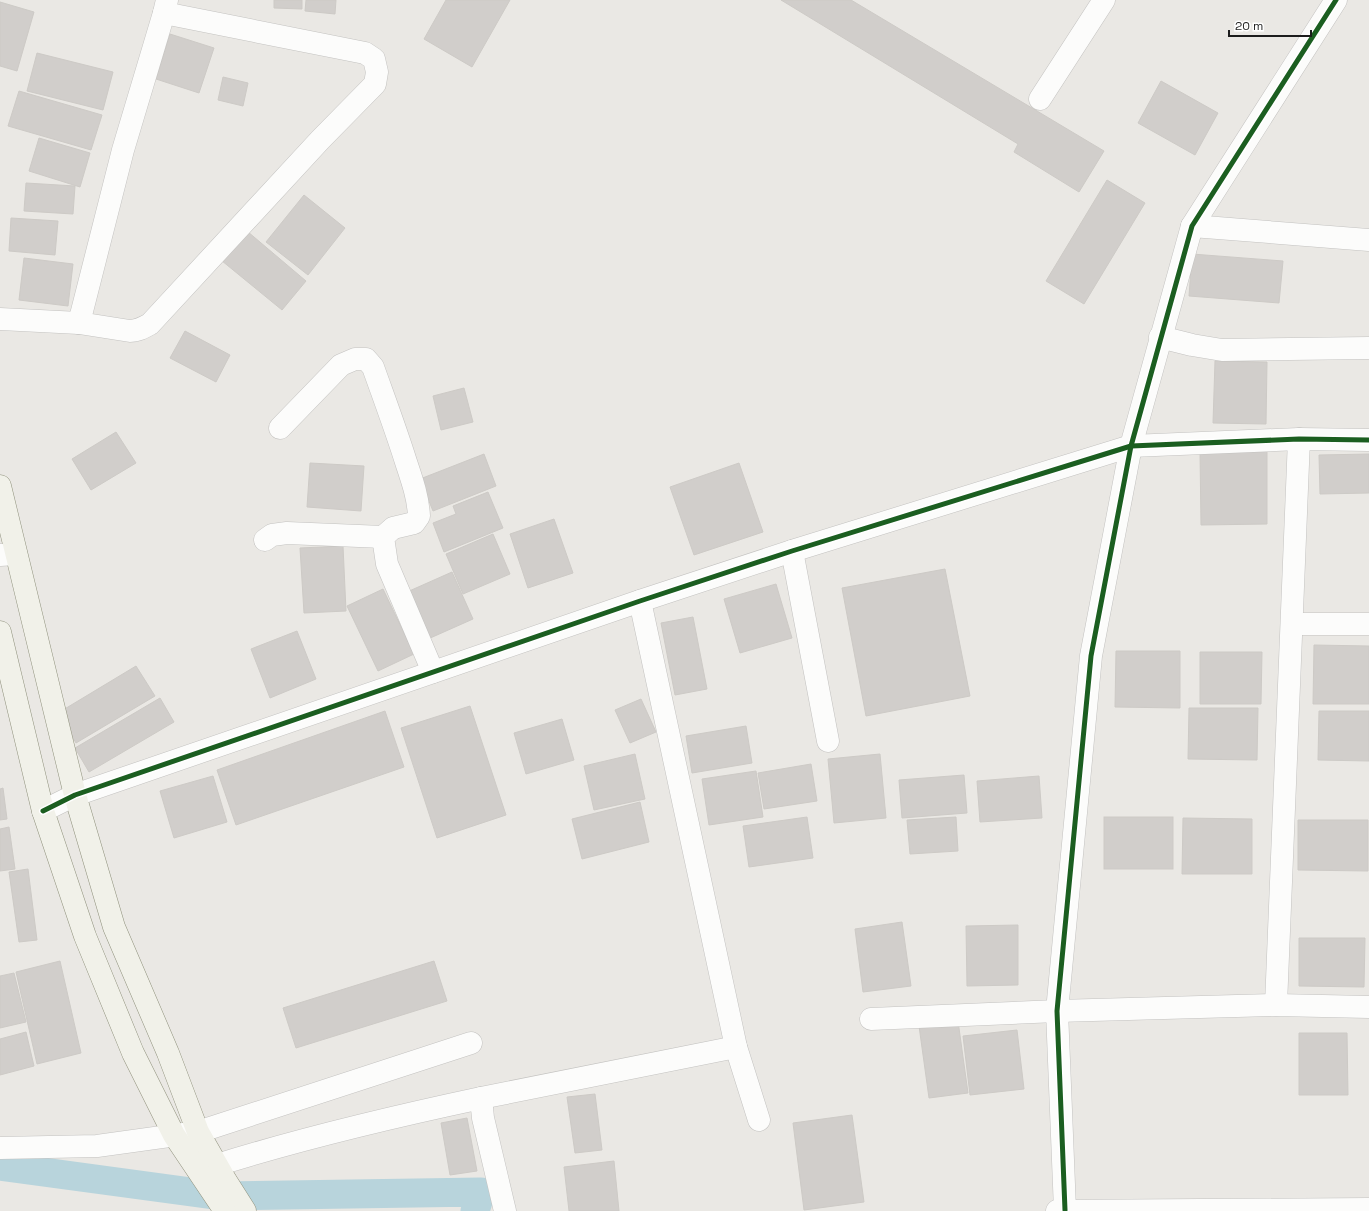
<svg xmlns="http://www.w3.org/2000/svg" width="1369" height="1211" font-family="'Space Grotesk',sans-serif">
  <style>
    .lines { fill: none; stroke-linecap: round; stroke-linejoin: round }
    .canal { stroke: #b8d4dc; stroke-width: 29 }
    .building { fill: #d1cecb; stroke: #cdcac6 }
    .street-casing { stroke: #c3c2c0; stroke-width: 23 }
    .secondary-casing { stroke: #90927d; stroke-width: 23 }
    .street { stroke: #fcfcfb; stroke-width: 22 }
    .secondary { stroke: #f1f1e9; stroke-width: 22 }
    .cycleway-casing { stroke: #fff; stroke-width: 8 }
    .cycleway { stroke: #1b5e20; stroke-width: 5 }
  </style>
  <rect width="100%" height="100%" fill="#eae8e4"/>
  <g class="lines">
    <polyline class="canal" points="0,1166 221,1196 481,1192 475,1211"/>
  </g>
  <g class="building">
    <polygon points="274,0 302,0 302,9 274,8"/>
    <polygon points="306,0 336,0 335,14 305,11"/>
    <polygon points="446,0 510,0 472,67 424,39"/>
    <polygon points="781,0 851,0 1104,151 1079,192 1014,152 1018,144"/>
    <polygon points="0,2 34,12 17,71 0,66"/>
    <polygon points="170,34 214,48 199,93 156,79"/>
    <polygon points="37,53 113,72 103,110 27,91"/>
    <polygon points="223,77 248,83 243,106 218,100"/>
    <polygon points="1161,81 1218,113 1195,155 1138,123"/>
    <polygon points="19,91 102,115 91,150 8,126"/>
    <polygon points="39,138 90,153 80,187 29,171"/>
    <polygon points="1107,180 1145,203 1084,304 1046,281"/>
    <polygon points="26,183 75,186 73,214 24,211"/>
    <polygon points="304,195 345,228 308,275 266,242"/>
    <polygon points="11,218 58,221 55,255 9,251"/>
    <polygon points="241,226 306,281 282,310 216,256"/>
    <polygon points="1192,254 1283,261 1279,303 1189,296"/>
    <polygon points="24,258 73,264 68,306 19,300"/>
    <polygon points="185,331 230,355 216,382 170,358"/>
    <polygon points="1215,361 1267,362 1266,424 1213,423"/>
    <polygon points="464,388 473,422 441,430 433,396"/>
    <polygon points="116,432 136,463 91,490 72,459"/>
    <polygon points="1200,451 1267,451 1267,524 1201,525"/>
    <polygon points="484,454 496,486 433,511 420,479"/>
    <polygon points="1369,454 1369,493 1320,494 1319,455"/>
    <polygon points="310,463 364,466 361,511 307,507"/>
    <polygon points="739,463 763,532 694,555 670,487"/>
    <polygon points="488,492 503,528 444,552 433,523 456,514 453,506"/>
    <polygon points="554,519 573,573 528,588 510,534"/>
    <polygon points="493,534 510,574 463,594 446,554"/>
    <polygon points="343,546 346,611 304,613 300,548"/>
    <polygon points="945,569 970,696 866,716 842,588"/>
    <polygon points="452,572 473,619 428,639 407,592"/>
    <polygon points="776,584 792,638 740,653 724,599"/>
    <polygon points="383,589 414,654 378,671 347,606"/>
    <polygon points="693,617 707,689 675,695 661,623"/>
    <polygon points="297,631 316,679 270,698 251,649"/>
    <polygon points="1314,645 1369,646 1369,704 1313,704"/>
    <polygon points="1116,651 1180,651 1180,708 1115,707"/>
    <polygon points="1200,652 1262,652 1261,704 1200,704"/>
    <polygon points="136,666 155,696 76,743 58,713"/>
    <polygon points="160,698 174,722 89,772 75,748"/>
    <polygon points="641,699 656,732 630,743 615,710"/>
    <polygon points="470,706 506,815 437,838 401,728"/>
    <polygon points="1189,708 1258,708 1257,760 1188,759"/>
    <polygon points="385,711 404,767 236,825 217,770"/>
    <polygon points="1319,711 1369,711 1369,761 1318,760"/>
    <polygon points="562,719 574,760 526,774 514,733"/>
    <polygon points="746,726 752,763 692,773 686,736"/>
    <polygon points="635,754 645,799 594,810 584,766"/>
    <polygon points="880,754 886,818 834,823 828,759"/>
    <polygon points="811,764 817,801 764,809 758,773"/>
    <polygon points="756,771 763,817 709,825 702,779"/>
    <polygon points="964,775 967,813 902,818 899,780"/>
    <polygon points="213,776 227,822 174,838 160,791"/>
    <polygon points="1039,776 1042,818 980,822 977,781"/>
    <polygon points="3,788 7,819 0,820 0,789"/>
    <polygon points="640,802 649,842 582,859 572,819"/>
    <polygon points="807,817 813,858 749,867 743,826"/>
    <polygon points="956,817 958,851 910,854 907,820"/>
    <rect x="1104" y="817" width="69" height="52"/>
    <polygon points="1183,818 1252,819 1252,874 1182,874"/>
    <polygon points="1298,820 1368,820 1368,871 1298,870"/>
    <polygon points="9,827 15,869 0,871 0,829"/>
    <polygon points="28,869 37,940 19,942 9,872"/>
    <polygon points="902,922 911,986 863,992 855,929"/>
    <polygon points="1018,925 1018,985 967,986 966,926"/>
    <polygon points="1299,938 1365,938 1364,987 1299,986"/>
    <polygon points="60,961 81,1053 37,1064 16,972"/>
    <polygon points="434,961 447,1001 296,1048 283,1008"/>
    <polygon points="14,973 26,1022 0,1028 0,976"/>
    <polygon points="958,1021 968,1093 929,1098 919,1026"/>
    <polygon points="1017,1030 1024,1089 970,1095 963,1036"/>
    <polygon points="26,1032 34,1066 0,1075 0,1039"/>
    <polygon points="1299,1033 1347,1033 1348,1095 1299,1095"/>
    <polygon points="595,1094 602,1150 575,1153 567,1097"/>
    <polygon points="852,1115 864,1202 804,1210 793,1123"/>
    <polygon points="467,1118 477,1171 450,1175 441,1123"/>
    <polygon points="614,1161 619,1211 569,1211 564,1167"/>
  </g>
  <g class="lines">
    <defs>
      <g id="street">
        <polyline points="1040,99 1104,0"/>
        <polyline points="1192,226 1369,240"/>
        <path d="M0,319L79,323L130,331C138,331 143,328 150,324L320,140L375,84L377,72L374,59L365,53L164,13L167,0"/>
        <polyline points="79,323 123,150 164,13"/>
        <polyline points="1160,337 1192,345 1222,350 1369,348"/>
        <path d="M280,428L341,365L355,359H366L373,367C384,398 396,430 406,462C412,480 418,497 419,516L414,523L393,528L383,537L387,564L433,672"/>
        <polyline points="265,540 272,535 287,533 383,537"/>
        <polyline points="792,551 828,741"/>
        <polyline points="0,555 16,554"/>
        <polyline points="640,601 736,1047 759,1120"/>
        <polyline points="1292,624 1369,624"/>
        <polyline points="43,811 75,795 640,601 792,551 1131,446 1299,439 1369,440"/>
        <polyline points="1276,1005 1299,439"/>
        <polyline points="871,1019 1057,1011 1276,1005 1369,1007"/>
        <polyline points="481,1098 736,1047"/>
        <polyline points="0,1148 97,1146 198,1132 471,1043"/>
        <path d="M217,1165C303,1138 392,1117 481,1098L483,1118L505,1211"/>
        <polyline points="1065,1210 1057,1011 1091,656 1131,446 1192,226 1336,0"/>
        <polyline points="1057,1211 1369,1209"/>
      </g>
      <g id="secondary">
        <polyline points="0,486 75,795 114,927 168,1053 198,1132 226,1181 245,1211"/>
        <polyline points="0,632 43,811 85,936 133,1053 174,1135 225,1211"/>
      </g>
    </defs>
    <use href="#street" class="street-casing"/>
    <use href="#secondary" class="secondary-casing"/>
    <use href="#street" class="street"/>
    <use href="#secondary" class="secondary"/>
    <defs>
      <g id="cycleway">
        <polyline points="43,811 75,795 640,601 792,551 1131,446 1299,439 1369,440"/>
        <polyline points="1065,1210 1057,1011 1091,656 1131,446 1192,226 1336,0"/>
      </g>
    </defs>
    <use href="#cycleway" class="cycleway-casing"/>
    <use href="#cycleway" class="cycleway"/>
  </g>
  <path d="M1229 30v6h82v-6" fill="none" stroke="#1c1c1c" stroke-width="2"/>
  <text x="1235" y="30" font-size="12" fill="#1c1c1c" stroke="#ffffff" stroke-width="3" paint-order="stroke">20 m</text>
</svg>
